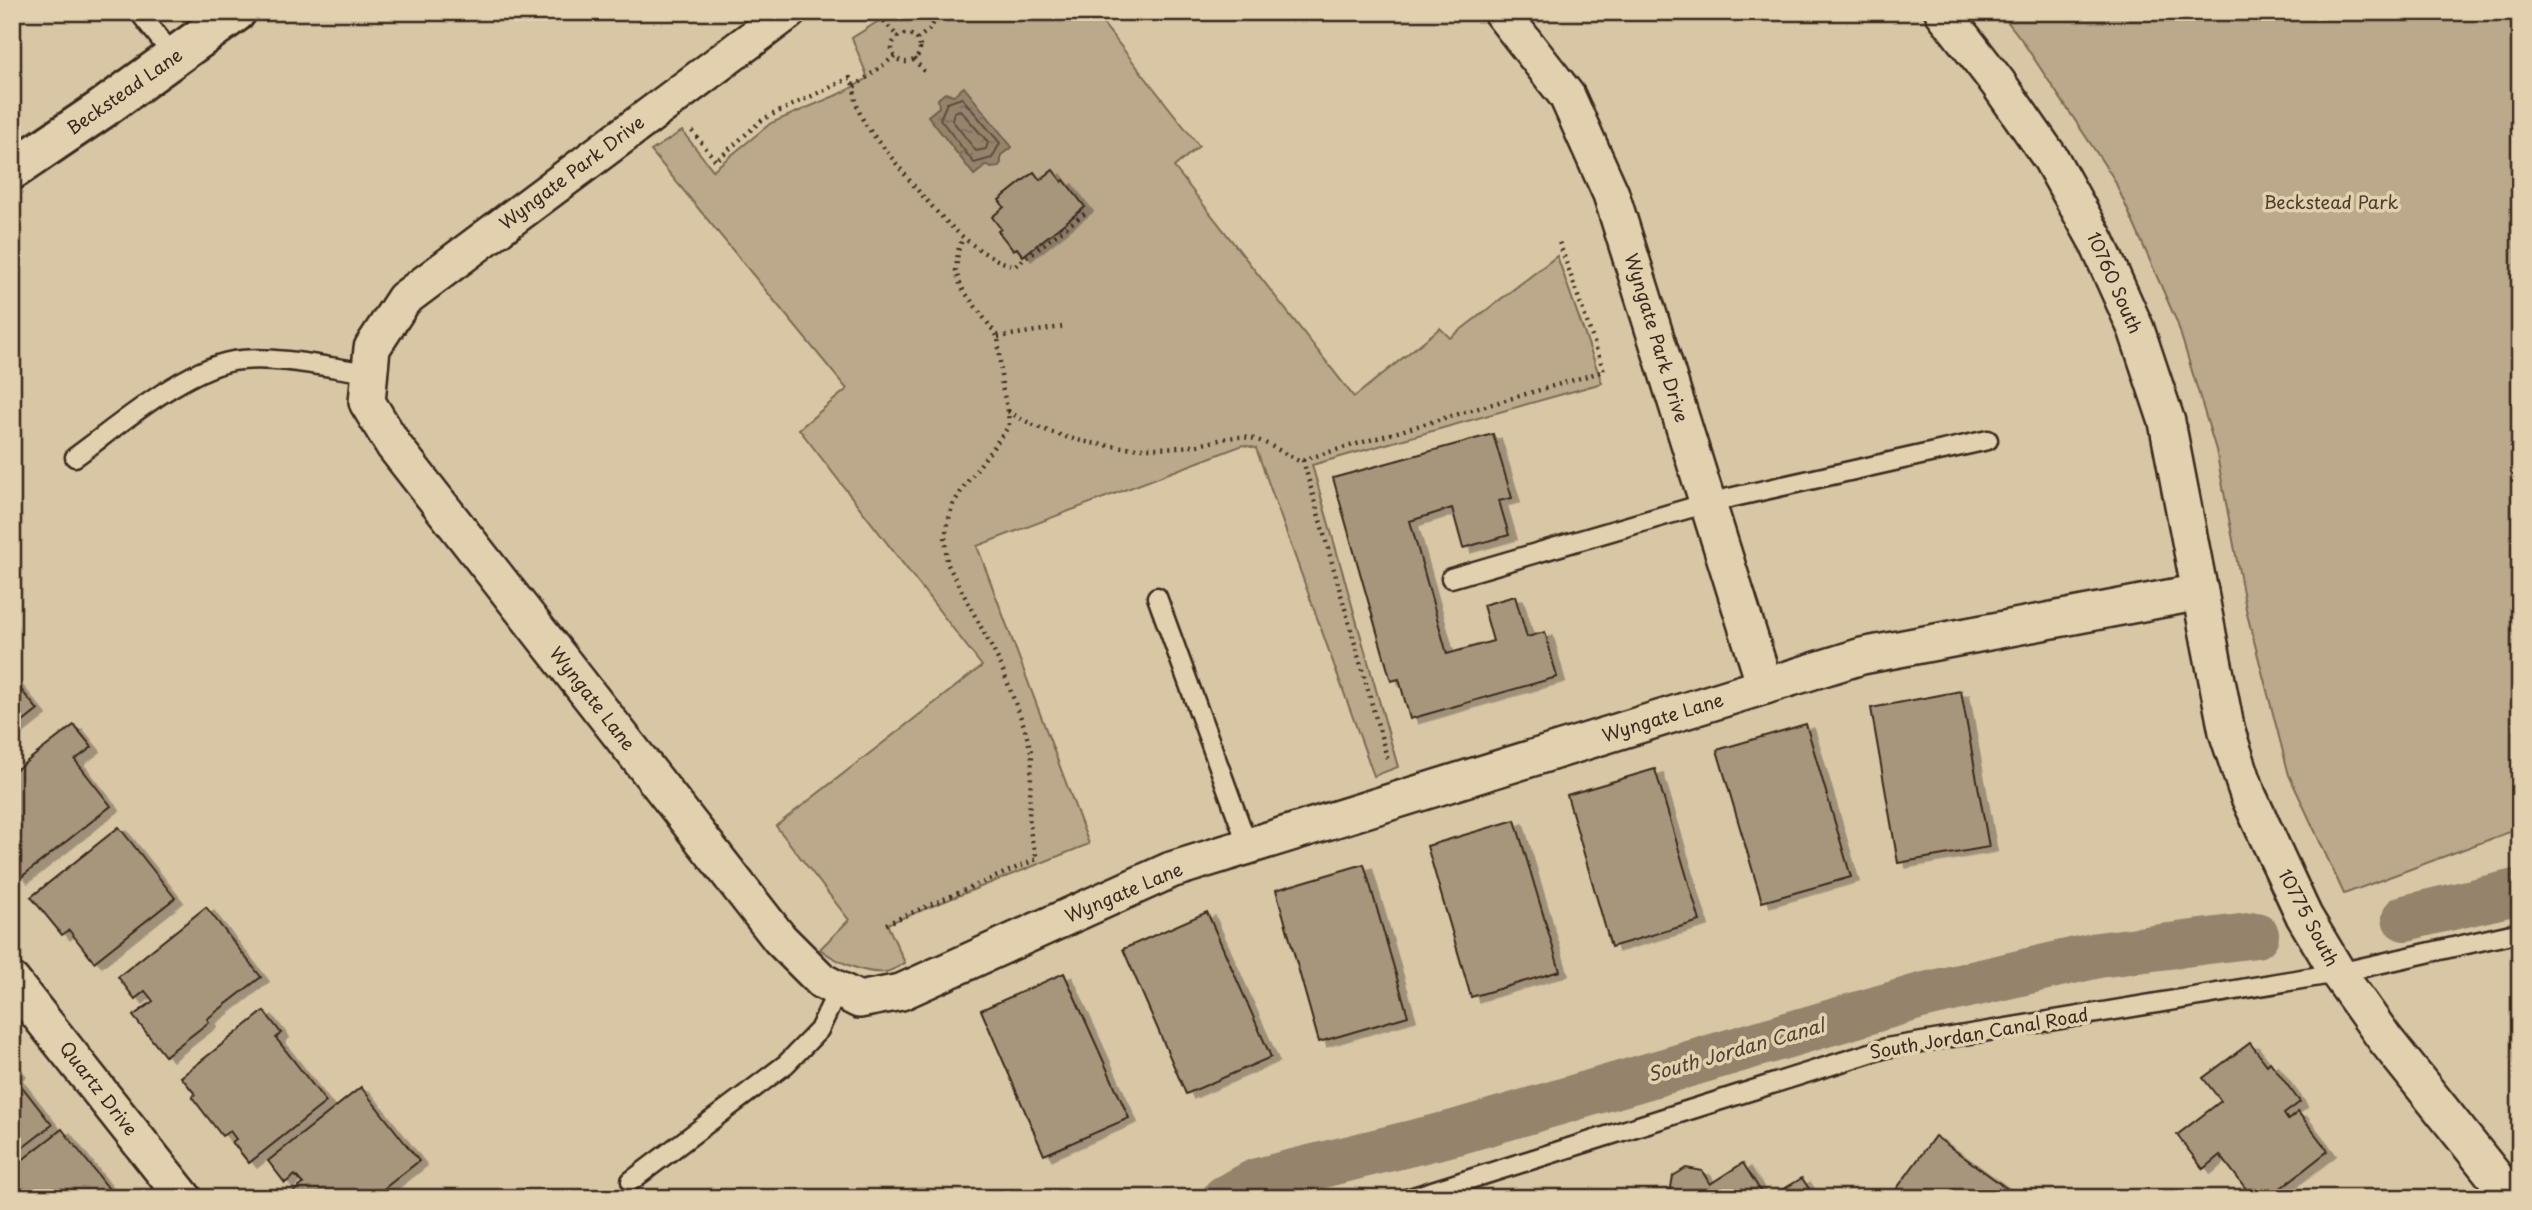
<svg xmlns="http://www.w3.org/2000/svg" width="2532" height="1210" font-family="'Playpen Sans',sans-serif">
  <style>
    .park { fill: #bca98c; stroke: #7c6a55; stroke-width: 2 }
    .water { fill: url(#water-ripples); stroke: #725f4d; stroke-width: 2 }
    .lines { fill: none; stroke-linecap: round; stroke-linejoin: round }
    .shore { stroke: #5f4e3d; stroke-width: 2 }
    .canal { stroke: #96836c; stroke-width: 46 }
    .building { fill: #a8967b; stroke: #3b2a1e; stroke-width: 2; filter: url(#shadow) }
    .service-casing { stroke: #3b2a1e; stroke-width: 23 }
    .minor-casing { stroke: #3b2a1e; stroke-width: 40 }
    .tertiary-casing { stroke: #3b2a1e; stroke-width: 44 }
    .path { stroke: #3b2a1e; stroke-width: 4.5; stroke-dasharray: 2 5; stroke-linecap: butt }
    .service { stroke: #e3d0ae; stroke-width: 18 }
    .minor { stroke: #e3d0ae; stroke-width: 35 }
    .tertiary { stroke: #e3d0ae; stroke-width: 38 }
    .labels { text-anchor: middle; stroke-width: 7; stroke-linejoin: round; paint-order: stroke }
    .street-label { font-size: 18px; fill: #3b2a1e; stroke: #e3d0ae }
    .park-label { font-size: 18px; fill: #4e3d2e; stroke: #e3d0ae }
    .water-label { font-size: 19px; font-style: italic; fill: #524032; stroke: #e3d0ae }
  </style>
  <defs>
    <pattern id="water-ripples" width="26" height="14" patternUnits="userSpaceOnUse" patternTransform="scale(1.75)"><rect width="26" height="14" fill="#96836c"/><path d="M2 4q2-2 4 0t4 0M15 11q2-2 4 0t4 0" fill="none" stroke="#7c6b58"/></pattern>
    <filter id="shadow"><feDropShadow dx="8" dy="4.5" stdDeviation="0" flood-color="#0004"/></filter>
  </defs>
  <rect width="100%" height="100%" fill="#d9c6a5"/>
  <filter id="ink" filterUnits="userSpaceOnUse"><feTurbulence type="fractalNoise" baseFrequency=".0143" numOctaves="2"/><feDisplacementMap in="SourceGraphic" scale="14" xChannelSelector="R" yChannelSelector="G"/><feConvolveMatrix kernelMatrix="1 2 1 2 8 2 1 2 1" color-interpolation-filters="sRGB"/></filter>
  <g filter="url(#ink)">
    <g class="park">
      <path d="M893,12H1094L1199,146L1174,167L1354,397L1440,328L1450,338L1557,256L1602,383L1312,465L1398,767L1374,776L1256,448L1243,445L977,546L1089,844L887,924L905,963C899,966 890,972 884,972C864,974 835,961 820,949L849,920L776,826L982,666L799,429L847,389L651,151L682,131L713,170L771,123L844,92L868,78L852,38Z"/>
      <polygon points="2000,12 2520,12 2520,828 2344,894 2289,775 2247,614 2216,450 2177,322 2114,179 2021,39"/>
    </g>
    <polygon class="water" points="964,87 1012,147 1001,155 1001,163 998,167 991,168 987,165 974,175 928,116 939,107 938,99 945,93 954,95"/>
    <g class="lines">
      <g class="shore">
        <polygon points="962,98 1000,143 992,158 974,163 940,119 947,103"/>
        <polygon points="960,110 988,142 986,149 976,151 952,120 954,112"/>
      </g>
      <g class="canal">
        <polyline points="2405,918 2520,891"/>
        <polyline points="1225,1198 1257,1181 1457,1132 1921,996 2098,955 2256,935"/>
      </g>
    </g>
    <g class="building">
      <polygon points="1053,170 1062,182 1064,180 1085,207 1023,256 1017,248 1013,250 998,231 1001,229 992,217 1004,207 999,200 1034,172 1040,180"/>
      <polygon points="1493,434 1512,498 1499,501 1509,535 1463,548 1452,508 1410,521 1447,654 1493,641 1483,605 1515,596 1527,637 1545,632 1557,677 1410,719 1399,679 1391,681 1333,478"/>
      <polygon points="12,679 38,710 12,731"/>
      <polygon points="1961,691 1989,847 1898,863 1871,708"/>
      <polygon points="1806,724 1851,877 1762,902 1717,750"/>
      <polygon points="74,725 92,747 75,760 111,806 20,878 12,868 12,848 15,846 12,843 12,762 17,769"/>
      <polygon points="1655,769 1700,921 1611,947 1567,795"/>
      <polygon points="1515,820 1560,971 1471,997 1427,846"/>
      <polygon points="119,827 175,898 94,962 69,930 62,935 31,897"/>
      <polygon points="1364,864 1408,1016 1319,1042 1276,890"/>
      <polygon points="206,907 261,977 207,1019 209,1022 165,1056 133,1016 153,1001 145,991 135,999 118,977"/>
      <polygon points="1207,912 1271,1057 1186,1094 1123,949"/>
      <polygon points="1064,973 1129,1118 1044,1155 981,1010"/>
      <polygon points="264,1011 281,1033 276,1038 326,1102 249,1163 232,1142 236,1139 230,1131 222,1136 192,1097 195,1094 181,1077"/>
      <polygon points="2250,1043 2267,1065 2270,1062 2300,1102 2284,1114 2288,1120 2298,1112 2328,1151 2268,1198 2253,1198 2220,1155 2203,1169 2177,1135 2221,1101 2203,1078"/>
      <polygon points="12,1064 18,1072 13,1075 52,1125 12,1156"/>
      <polygon points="361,1087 419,1161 372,1198 296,1198 292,1193 303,1184 295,1175 285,1183 268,1161"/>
      <polygon points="62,1129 116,1198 12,1198 12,1186 19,1181 12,1173 12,1168"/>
      <polygon points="1935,1136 2020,1198 1890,1198"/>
      <polygon points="1743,1163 1765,1198 1673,1198 1670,1193 1673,1176 1686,1168 1702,1171 1710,1184"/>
      <polygon points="1802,1178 1815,1198 1769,1198"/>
    </g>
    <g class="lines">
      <defs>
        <g id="service">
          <polyline points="139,12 175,58"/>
          <path d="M75,457C118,426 189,364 241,360C281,356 330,368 370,373"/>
          <polyline points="1451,578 1707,503 1988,440"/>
          <polyline points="1157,597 1248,846"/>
          <polyline points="631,1181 786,1064 819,1030 838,990"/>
          <polyline points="1410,1198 1886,1048 2338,973 2520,932"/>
        </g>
        <g id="minor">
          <polyline points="788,12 404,299 372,348 367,402 394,446 780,939 822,981 859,1000 901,992 1171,870 1765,686 1862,656 2200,592"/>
          <polyline points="1501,12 1567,96 1611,194 1765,686"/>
          <polyline points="1943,12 1998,83 2051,159 2097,242 2136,329 2167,422 2227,732 2248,795 2304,916 2338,973 2385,1039 2512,1198"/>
          <polyline points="12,981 184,1198"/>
        </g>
        <polyline id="tertiary" points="12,170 102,109 236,12"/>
      </defs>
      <use href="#service" class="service-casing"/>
      <use href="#minor" class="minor-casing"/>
      <use href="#tertiary" class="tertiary-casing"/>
      <g class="path">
        <polyline points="884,21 898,37"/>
        <circle cx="906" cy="48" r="14"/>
        <polyline points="917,39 930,29 940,12"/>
        <path d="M895,56L854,87C855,94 855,101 858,108C863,125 877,139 888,153C917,190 967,256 1015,266L1088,211"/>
        <polyline points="914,59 927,75"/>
        <polyline points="692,131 716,161 763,119 850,78 854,87"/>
        <polyline points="998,337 1062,327"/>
        <path d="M1008,411C1063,446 1128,452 1191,446C1209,444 1226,436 1244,437C1264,439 1282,453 1299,461L1604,371L1558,239"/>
        <polyline points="1303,460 1388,761"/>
        <polyline points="886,924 1037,859 1031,836 1029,817 1032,755 1024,726 1000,663 947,563 945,536 952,506 965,485 1009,426 1008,411 1002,387 998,337 961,287 956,271 958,251 963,237"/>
      </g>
      <use href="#service" class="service"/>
      <use href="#minor" class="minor"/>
      <use href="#tertiary" class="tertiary"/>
    </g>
  </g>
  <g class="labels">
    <g class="street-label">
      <text transform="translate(125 92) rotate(-35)" y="6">Beckstead Lane</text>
      <text transform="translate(572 173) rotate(-37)" y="6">Wyngate Park Drive</text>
      <text transform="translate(2114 283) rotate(66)" y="6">10760 South</text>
      <text transform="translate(1656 338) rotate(73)" y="6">Wyngate Park Drive</text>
      <text transform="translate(592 699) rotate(52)" y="6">Wyngate Lane</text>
      <text transform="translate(1663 718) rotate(-17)" y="6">Wyngate Lane</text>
      <text transform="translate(1124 893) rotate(-23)" y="6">Wyngate Lane</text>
      <text transform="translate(2308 918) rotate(62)" y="6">10775 South</text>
      <text transform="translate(1979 1034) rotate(-10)" y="6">South Jordan Canal Road</text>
      <text transform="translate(98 1089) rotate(52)" y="6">Quartz Drive</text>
    </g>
    <g class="park-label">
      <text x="2331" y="209">Beckstead Park</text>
    </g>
    <g class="water-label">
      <text transform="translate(1736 1050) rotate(-16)" y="7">South Jordan Canal</text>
    </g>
  </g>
  <rect width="2532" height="1210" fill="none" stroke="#e3d0ae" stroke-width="42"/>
  <rect x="21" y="21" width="2490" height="1168" fill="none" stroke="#3b2a1e" stroke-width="2.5" filter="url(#ink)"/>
</svg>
